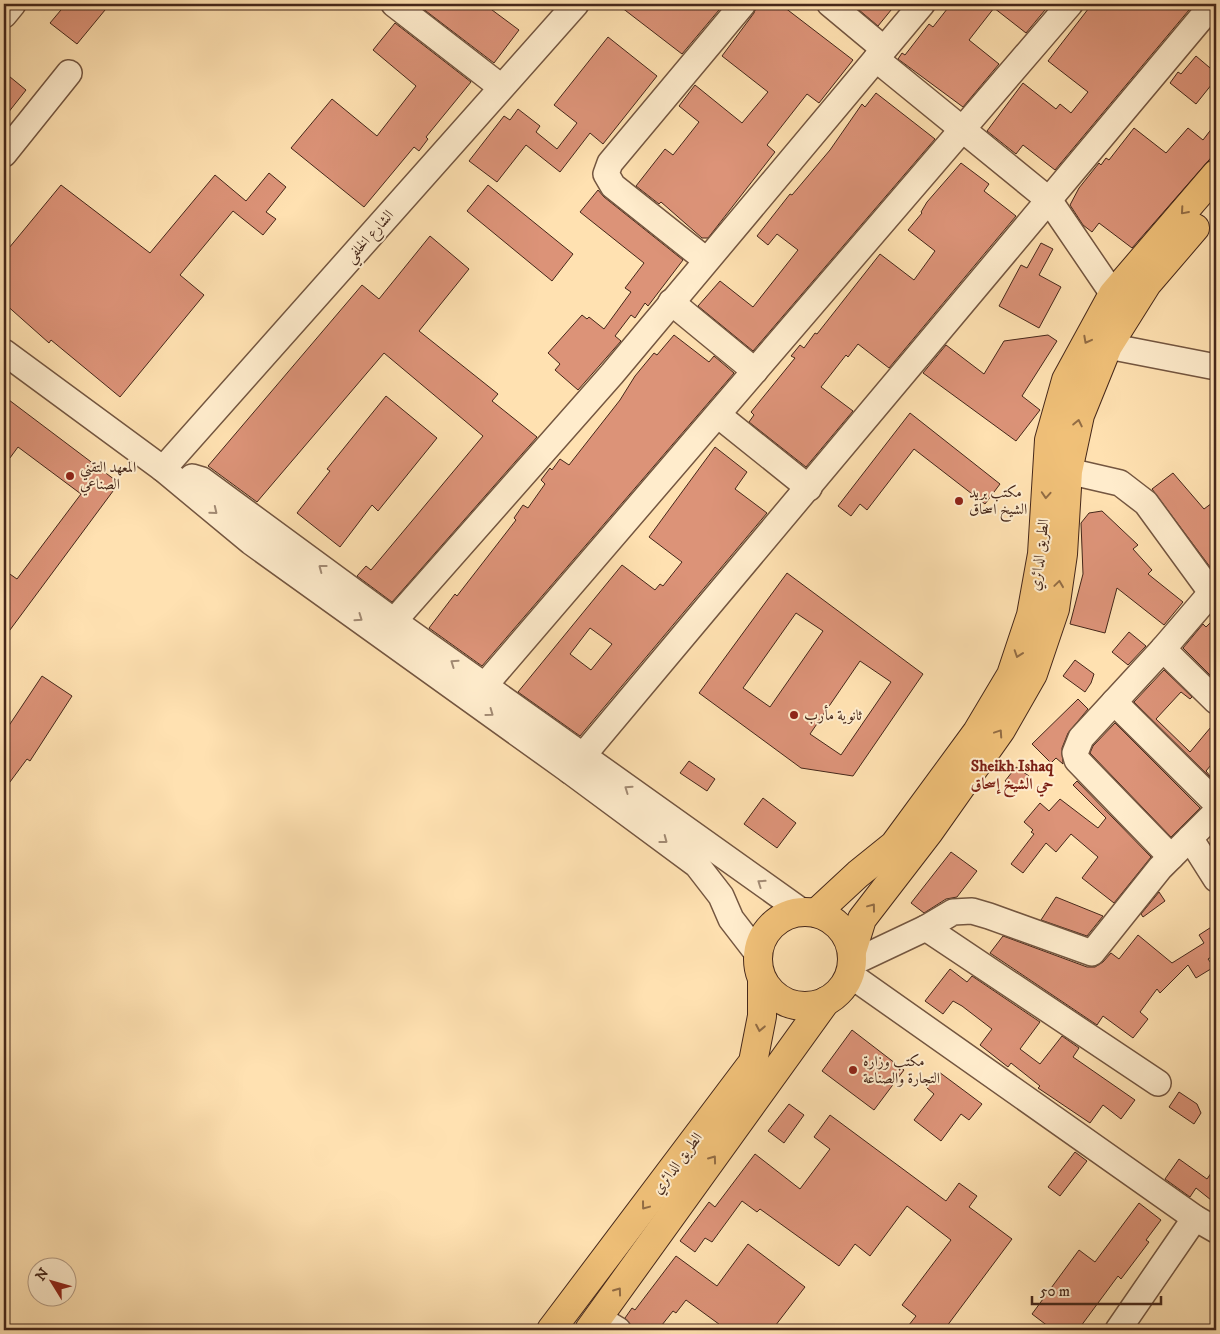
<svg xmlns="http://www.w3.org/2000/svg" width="1220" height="1334" font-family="'IM FELL DW Pica',Amiri,serif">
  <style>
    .building { fill: #dc9378; stroke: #45271a; fill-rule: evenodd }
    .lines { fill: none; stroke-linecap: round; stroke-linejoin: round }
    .minor-casing { stroke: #745640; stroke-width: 28 }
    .major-casing { stroke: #45271a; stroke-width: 30 }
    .minor { stroke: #ffeccc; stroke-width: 25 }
    .major { stroke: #f0c078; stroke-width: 28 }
    .oneway { stroke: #926c44 }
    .oneway2 { stroke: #a28a73 }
    .poi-dot { fill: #8f2418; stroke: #ffeccc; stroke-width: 2 }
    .labels { text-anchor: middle; stroke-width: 4; stroke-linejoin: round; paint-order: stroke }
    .street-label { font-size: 15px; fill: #45271a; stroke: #ffeccc }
    .poi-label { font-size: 15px; fill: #45271a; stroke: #ffeccc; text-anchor: start }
    .neighbourhood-label { font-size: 16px; font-weight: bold; fill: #7a1f14; stroke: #ffeccc }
  </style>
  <rect width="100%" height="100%" fill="#ffe1b1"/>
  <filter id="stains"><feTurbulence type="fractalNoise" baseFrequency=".004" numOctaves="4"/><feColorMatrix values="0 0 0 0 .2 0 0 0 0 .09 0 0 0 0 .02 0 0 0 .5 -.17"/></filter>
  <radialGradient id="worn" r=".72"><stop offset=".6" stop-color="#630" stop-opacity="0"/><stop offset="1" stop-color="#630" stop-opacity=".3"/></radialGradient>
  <g class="building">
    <polygon points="66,4 110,4 77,44 50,23"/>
    <polygon points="425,4 484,4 519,30 494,63 422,8"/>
    <polygon points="617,4 724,4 682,54"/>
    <polygon points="757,4 780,4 853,60 819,103 807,94 767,145 775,152 708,238 702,238 661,202 659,204 636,186 665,149 673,155 699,122 679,106 695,85 742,123 768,92 722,56 754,13"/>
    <polygon points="852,4 896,4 878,26"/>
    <polygon points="951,4 1050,4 1026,33 994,8 969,40 999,64 963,107 898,59 902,53 905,55 929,24 933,27"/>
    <polygon points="1092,4 1194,4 1055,170 1023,145 1016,154 987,131 1023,83 1056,109 1060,104 1071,113 1088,92 1048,61"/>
    <polygon points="395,23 471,82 426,137 428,139 419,151 414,147 364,207 291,148 332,99 377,136 416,86 373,50"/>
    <polygon points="608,37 657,76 603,144 590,133 560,172 526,145 497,182 469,161 504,116 510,120 518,109 540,126 536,132 557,149 577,123 554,105"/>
    <polygon points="1196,56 1216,73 1216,79 1196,104 1170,83 1178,72 1181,74"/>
    <polygon points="4,72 26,90 4,118"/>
    <polygon points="876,93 935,139 753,351 698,306 720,281 753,307 798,250 777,234 768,245 757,236 790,194 792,195 830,150 862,104 865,107"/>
    <polygon points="1216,123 1216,152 1132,248 1099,223 1092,232 1083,225 1070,205 1079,188 1099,163 1101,165 1106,158 1109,160 1134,128 1166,153 1188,128 1203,140"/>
    <polygon points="961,163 989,184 984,191 1016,216 889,368 858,344 848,357 846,355 821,387 853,411 806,467 749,422 754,415 751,412 795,358 791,356 800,345 804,348 815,333 817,334 880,254 914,280 935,251 908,230 922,213 921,212 927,202"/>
    <polygon points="269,173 286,187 266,212 276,219 263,235 233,211 180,275 204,295 120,397 51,340 49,343 4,303 4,254 61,185 150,253 215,175 246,201"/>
    <polygon points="488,185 573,254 552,281 467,211"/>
    <polygon points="598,190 604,197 683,260 648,306 645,303 635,318 631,315 615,336 621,341 578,390 555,370 560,364 548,353 582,315 587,319 589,317 604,329 631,292 625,288 644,263 580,212"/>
    <polygon points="430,236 469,269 419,331 498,394 492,401 537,437 392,602 357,576 366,566 371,570 483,436 384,353 257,502 208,466 362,285 379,299"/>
    <polygon points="1041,243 1053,249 1039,275 1061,287 1039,328 999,306 1021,265 1027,268"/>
    <polygon points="674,335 709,362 714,356 734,373 482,666 429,628 455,594 457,596 516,520 514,518 523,505 528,508 545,484 541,480 550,468 552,470 560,459 569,465 620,400 635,376 654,353 657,355"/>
    <polygon points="1048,335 1057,341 1022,396 1040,410 1016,441 923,373 946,345 984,374 1004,341"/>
    <polygon points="386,396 437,438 378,511 372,505 340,547 297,513 330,471 327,469"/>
    <polygon points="9,400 119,483 4,638 4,570 17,579 81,494 18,447 4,466 4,408"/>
    <polygon points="910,413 1000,484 985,504 914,449 867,510 860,504 851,516 838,506"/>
    <path d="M715,447L747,472L735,489L767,513L580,736L518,692L622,565L655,590L660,584L663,586L682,562L649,537ZM590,628L612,644L591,670L570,654Z"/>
    <polygon points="1173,473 1204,509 1216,500 1216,575 1152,489"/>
    <polygon points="1102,511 1138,545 1133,549 1152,570 1148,574 1183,602 1164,625 1117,588 1105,633 1070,624 1083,574 1081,523 1089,513"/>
    <path d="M787,573L923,674L853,776L801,768L699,693ZM796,613L823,631L770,707L743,688ZM860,661L891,682L841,755L810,734Z"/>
    <polygon points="1210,623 1216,629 1216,668 1210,675 1183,648 1203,624 1206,627"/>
    <polygon points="1129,632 1146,646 1128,665 1112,652"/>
    <polygon points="1075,660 1094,674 1091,683 1085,692 1063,676"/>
    <polygon points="1164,670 1192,697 1190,699 1181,692 1156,719 1190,752 1216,721 1216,759 1206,771 1216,783 1134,702"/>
    <polygon points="42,676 72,696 30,761 27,759 4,790 4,733"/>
    <polygon points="1078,699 1088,709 1068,733 1062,748 1063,764 1056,758 1051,763 1032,744"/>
    <polygon points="1115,723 1200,808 1171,837 1090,753 1093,746"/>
    <polygon points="689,761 715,779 707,791 680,773"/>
    <polygon points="1016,767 1029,776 1017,791 1005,781"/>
    <polygon points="1077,781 1151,857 1114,903 1082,878 1098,857 1071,834 1056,852 1046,843 1023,873 1011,864 1034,834 1031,832 1033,830 1024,822 1040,803 1049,811 1060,799 1098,828 1106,818 1073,785"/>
    <polygon points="763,798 796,823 777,848 744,824"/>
    <polygon points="951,852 977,871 957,897 946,899 924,913 911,903"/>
    <polygon points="1159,892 1165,901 1143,917 1141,914"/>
    <polygon points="1056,897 1103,916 1087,936 1041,920"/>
    <polygon points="1216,924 1216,961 1213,956 1208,959 1214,967 1196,978 1188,965 1160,993 1157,989 1140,1012 1148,1019 1133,1038 1103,1016 1097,1025 990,953 1003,936 1087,967 1095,967 1103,962 1111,953 1119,959 1138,935 1172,963 1204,943 1199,935"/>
    <polygon points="950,969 967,982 972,976 1040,1022 1020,1049 1040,1064 1062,1036 1079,1048 1073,1057 1135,1100 1121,1119 1103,1105 1090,1123 1038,1088 1040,1086 1011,1063 1008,1067 980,1045 992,1029 962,1006 953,1001 943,1014 925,1001"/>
    <polygon points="852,1030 904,1070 874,1110 822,1071"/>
    <polygon points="939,1072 982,1104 969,1120 961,1114 941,1141 914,1120 934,1094 927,1088"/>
    <polygon points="1179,1092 1197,1104 1201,1113 1194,1124 1169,1107"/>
    <polygon points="789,1104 804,1115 784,1143 768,1131"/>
    <polygon points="830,1115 946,1201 959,1183 977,1196 969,1207 1012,1239 944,1330 905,1330 916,1316 902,1305 951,1240 907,1206 870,1256 855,1244 839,1266 760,1209 757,1212 742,1201 712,1242 705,1238 695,1252 680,1241 709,1202 715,1207 755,1154 800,1189 830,1149 814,1137"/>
    <polygon points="1075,1152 1087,1161 1060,1196 1048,1187"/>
    <polygon points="1179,1159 1207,1179 1216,1166 1216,1204 1196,1188 1190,1197 1165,1179"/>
    <polygon points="1139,1203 1161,1220 1146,1240 1149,1242 1121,1279 1118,1276 1078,1330 1053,1330 1032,1314 1079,1250 1095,1262"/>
    <polygon points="748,1244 805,1287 772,1330 727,1330 686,1300 676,1313 673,1311 658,1330 632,1329 625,1318 632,1308 635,1310 676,1256 717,1286"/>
  </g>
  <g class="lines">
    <defs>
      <g id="minor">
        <polyline points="394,4 501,87"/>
        <polyline points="830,4 884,49"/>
        <polyline points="4,15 13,4"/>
        <polyline points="876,59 1049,200 1113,294"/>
        <polyline points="4,154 69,73"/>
        <polyline points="706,260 613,186 606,174 610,163 743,4"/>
        <polyline points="671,302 755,371"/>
        <polyline points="1108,346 1216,367"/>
        <polyline points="4,352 163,469 251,542 570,771 697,865 721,896 731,919 758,954"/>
        <polyline points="718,415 809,488"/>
        <polyline points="163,469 576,4"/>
        <polyline points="1068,471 1120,483 1146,503 1216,599"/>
        <polyline points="192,477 202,480 394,621 801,911"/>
        <polyline points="1211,593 1163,649 1216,701"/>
        <polyline points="384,636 394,621 612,374 922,4"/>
        <polyline points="1163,649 1081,738 1075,753 1077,760 1171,857"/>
        <polyline points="485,685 1070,4"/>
        <polyline points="1114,702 1216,803"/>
        <polyline points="570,771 1213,4"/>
        <polyline points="1190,838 1216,879"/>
        <polyline points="926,928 1158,1083"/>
        <polyline points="852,963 926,928 953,912 972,911 989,916 1092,953 1160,868 1216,812"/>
        <polyline points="849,974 1195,1218 1216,1230"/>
        <polyline points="598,1318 618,1330"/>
        <polyline points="1118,1330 1195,1218"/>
      </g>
      <g id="major">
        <circle cx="805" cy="959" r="47"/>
        <polyline points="816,913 858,874 894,845 977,732 1011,675 1031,615 1042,554 1049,440 1066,380 1113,294 1216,174"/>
        <polyline points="852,951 862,919 929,832 1001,730 1033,674 1055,609 1063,554 1068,471 1080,415 1108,346 1147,284 1195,228"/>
        <polyline points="551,1330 753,1062 762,1016 762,980"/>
        <polyline points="589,1330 826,1001"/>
      </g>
    </defs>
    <use href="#minor" class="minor-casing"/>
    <use href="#major" class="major-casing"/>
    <use href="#minor" class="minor"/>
    <use href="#major" class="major"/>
  </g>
  <defs><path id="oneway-chevron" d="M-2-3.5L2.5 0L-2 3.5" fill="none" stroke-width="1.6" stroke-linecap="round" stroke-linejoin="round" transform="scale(1.25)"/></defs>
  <g class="oneway">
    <use href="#oneway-chevron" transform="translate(1184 211) rotate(131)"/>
    <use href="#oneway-chevron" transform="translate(1087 340) rotate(118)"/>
    <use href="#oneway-chevron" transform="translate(1078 423) rotate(-78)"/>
    <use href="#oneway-chevron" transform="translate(1046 495) rotate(94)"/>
    <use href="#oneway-chevron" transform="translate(1059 584) rotate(-82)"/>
    <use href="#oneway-chevron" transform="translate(1018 654) rotate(109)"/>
    <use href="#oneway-chevron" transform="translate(999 733) rotate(-56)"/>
    <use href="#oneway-chevron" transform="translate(872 907) rotate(-53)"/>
    <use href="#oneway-chevron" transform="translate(760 1028) rotate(101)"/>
    <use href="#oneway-chevron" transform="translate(713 1159) rotate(-54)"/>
    <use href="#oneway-chevron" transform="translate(645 1206) rotate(127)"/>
    <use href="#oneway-chevron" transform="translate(618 1291) rotate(-54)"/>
  </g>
  <g class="oneway2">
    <use href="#oneway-chevron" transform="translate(214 511) rotate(39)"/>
    <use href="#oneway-chevron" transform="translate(322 568) rotate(-143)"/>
    <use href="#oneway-chevron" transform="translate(359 618) rotate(35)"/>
    <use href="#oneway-chevron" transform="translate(454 663) rotate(-145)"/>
    <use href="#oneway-chevron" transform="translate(490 713) rotate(36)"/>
    <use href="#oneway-chevron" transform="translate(628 789) rotate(-145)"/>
    <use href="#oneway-chevron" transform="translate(664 840) rotate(37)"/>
    <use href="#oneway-chevron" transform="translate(761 883) rotate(-145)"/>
  </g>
  <g class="poi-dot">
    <circle cx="70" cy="476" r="5"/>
    <circle cx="959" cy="501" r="5"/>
    <circle cx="794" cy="715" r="5"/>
    <circle cx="853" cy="1070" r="5"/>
  </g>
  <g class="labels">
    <g class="street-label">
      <text transform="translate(369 236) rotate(-48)" y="5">الشارع الخلفي</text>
      <text transform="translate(1039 555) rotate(-83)" y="5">الطريق الدائري</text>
      <text transform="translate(677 1163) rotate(-53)" y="5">الطريق الدائري</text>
    </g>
    <g class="poi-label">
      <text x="80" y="472">المعهد التقني<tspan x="80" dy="17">الصناعي</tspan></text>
      <text x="969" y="497">مكتب بريد<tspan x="969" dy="17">الشيخ اسحاق</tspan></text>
      <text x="804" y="720">ثانوية مأرب</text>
      <text x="863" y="1066">مكتب وزارة<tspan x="863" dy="17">التجارة والصناعة</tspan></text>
    </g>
    <g class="neighbourhood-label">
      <text x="1012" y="771">Sheikh Ishaq<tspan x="1012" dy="18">حي الشيخ إسحاق</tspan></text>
    </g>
  </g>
  <rect width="1220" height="1334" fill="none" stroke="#ffe1b1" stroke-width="20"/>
  <rect x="5" y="5" width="1210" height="1324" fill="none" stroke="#45271a" stroke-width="2.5"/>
  <rect x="10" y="10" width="1200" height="1314" fill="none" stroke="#45271a"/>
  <g transform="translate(52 1282) rotate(307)"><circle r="24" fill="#ffeccc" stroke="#b59d85"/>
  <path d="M0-4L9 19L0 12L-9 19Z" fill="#8f2418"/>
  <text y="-8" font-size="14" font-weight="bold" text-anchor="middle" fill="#45271a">N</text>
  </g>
  <path d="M1032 1296v8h129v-8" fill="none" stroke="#45271a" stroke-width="2.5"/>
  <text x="1040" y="1296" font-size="15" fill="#45271a" stroke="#ffeccc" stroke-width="4" paint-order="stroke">50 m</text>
  <rect width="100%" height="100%" filter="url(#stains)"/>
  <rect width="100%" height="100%" fill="url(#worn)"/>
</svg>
